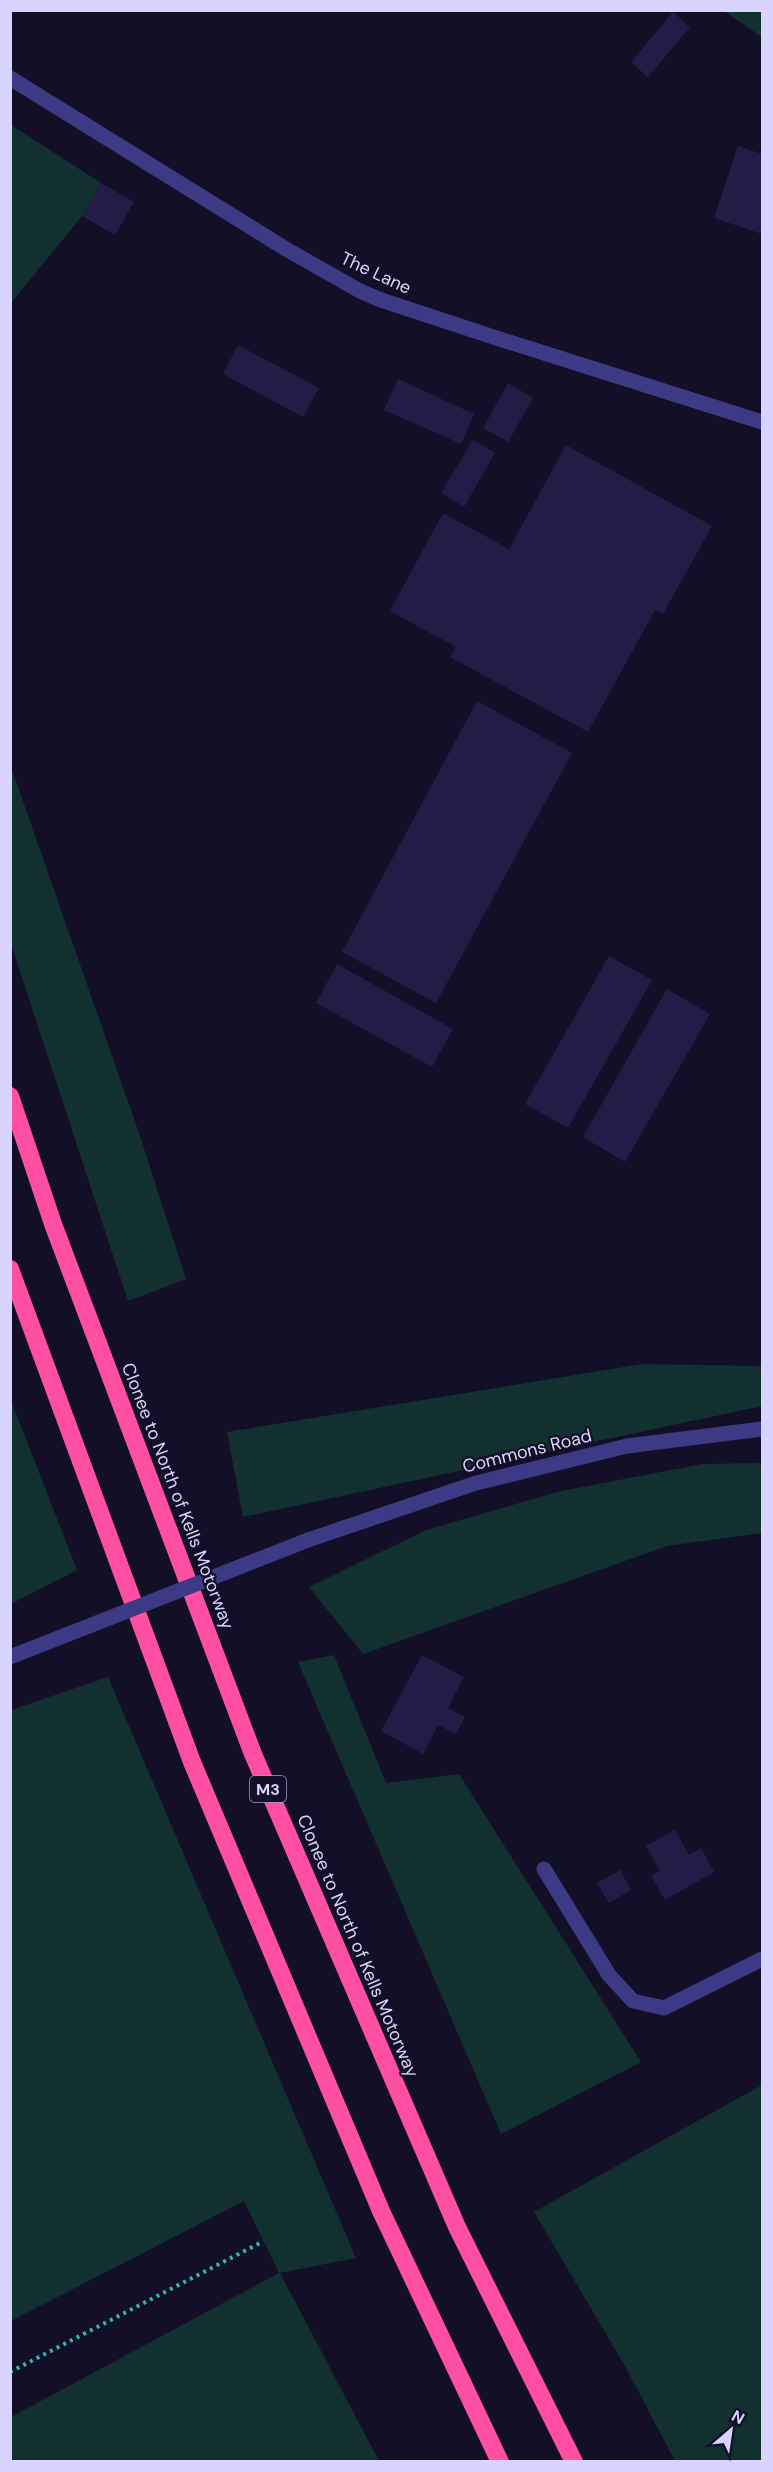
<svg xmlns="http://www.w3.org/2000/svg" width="773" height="2472" font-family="'DM Sans',sans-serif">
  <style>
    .green { fill: #12302f }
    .building { fill: #241b47 }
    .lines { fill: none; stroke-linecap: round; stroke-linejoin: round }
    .path { stroke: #2fb8b0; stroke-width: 4; stroke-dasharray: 3 4.5; stroke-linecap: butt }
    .minor { stroke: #3d3a85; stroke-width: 15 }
    .highway { stroke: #ff4fa3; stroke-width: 18 }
    .minor-bridge { stroke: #3d3a85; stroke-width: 15 }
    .labels { text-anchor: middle; stroke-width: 4.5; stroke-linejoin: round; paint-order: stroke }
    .shield { fill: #130f26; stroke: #9e99be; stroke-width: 1.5 }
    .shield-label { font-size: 16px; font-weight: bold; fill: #d9d4ff }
    .street-label { font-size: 18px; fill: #d9d4ff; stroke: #130f26 }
  </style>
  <rect width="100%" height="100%" fill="#130f26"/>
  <g class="green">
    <polygon points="724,11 762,11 762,37"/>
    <polygon points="11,125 101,183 82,216 11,303"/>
    <polygon points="10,764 140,1136 186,1279 128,1301 11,944"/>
    <polygon points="642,1364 762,1366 762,1406 243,1517 227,1432"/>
    <polygon points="10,1398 77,1570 11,1604 10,1604"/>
    <polygon points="762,1463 762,1533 667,1546 363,1654 309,1587 426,1530 561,1491 703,1464"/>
    <polygon points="334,1655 386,1783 459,1774 641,2062 501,2134 298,1662"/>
    <polygon points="108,1677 356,2258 280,2273 379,2461 11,2461 11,2417 279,2273 244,2201 11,2321 11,1710"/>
    <polygon points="762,2085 762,2461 675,2461 625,2366 534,2212"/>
  </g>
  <g class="building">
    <polygon points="673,12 690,27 648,77 631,62"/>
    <polygon points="738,146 762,154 762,234 714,218"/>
    <polygon points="101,183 134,202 115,235 82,216"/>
    <polygon points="238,345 319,388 303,417 223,374"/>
    <polygon points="398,379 474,414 461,444 384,410"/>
    <polygon points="508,383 533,398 508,442 483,428"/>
    <polygon points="473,440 495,453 464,507 441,493"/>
    <polygon points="566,445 712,526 663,614 655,610 588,732 450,657 456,647 390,611 443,513 509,549"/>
    <polygon points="477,701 572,753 436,1003 342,952"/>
    <polygon points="609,956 652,980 568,1128 525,1104"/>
    <polygon points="337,964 453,1029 432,1067 316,1003"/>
    <polygon points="667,989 710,1014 625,1162 583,1137"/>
    <polygon points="422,1655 464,1677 448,1708 465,1717 456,1734 438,1725 423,1754 381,1731"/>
    <polygon points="675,1830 689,1855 701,1848 714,1872 665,1900 651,1876 660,1871 646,1846"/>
    <polygon points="620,1870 631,1890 609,1903 597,1883"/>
  </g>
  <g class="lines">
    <polyline class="path" points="10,2372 260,2243"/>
    <g class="minor">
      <polyline points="10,78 286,249 360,291 381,300 509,342 762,422"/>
      <polyline points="308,1540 476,1483 627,1446 762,1429"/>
      <polyline points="544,1869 609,1975 633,2001 664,2008 762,1959"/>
    </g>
    <g class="highway">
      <polyline points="10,1096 53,1224 253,1754 457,2227 574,2462"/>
      <polyline points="10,1269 192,1762 381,2211 500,2462"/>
    </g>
    <polyline class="minor-bridge" points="10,1657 308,1540"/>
  </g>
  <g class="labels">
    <rect class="shield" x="250" y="1776" width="36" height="26" rx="4.5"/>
    <g class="shield-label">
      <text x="268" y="1795">M3</text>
    </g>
    <g class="street-label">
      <text transform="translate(376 273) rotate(25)" y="6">The Lane</text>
      <text transform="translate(527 1451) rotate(-14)" y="6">Commons Road</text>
      <text transform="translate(178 1496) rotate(69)" y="6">Clonee to North of Kells Motorway</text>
      <text transform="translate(358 1946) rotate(67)" y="6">Clonee to North of Kells Motorway</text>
    </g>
  </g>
  <rect width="773" height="2472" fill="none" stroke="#d9d4ff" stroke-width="24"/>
  <g transform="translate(731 2430) rotate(29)" stroke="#130f26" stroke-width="4.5" paint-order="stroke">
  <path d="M0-4.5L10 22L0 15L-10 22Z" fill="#d9d4ff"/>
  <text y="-9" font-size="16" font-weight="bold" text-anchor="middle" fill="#d9d4ff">N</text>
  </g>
</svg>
